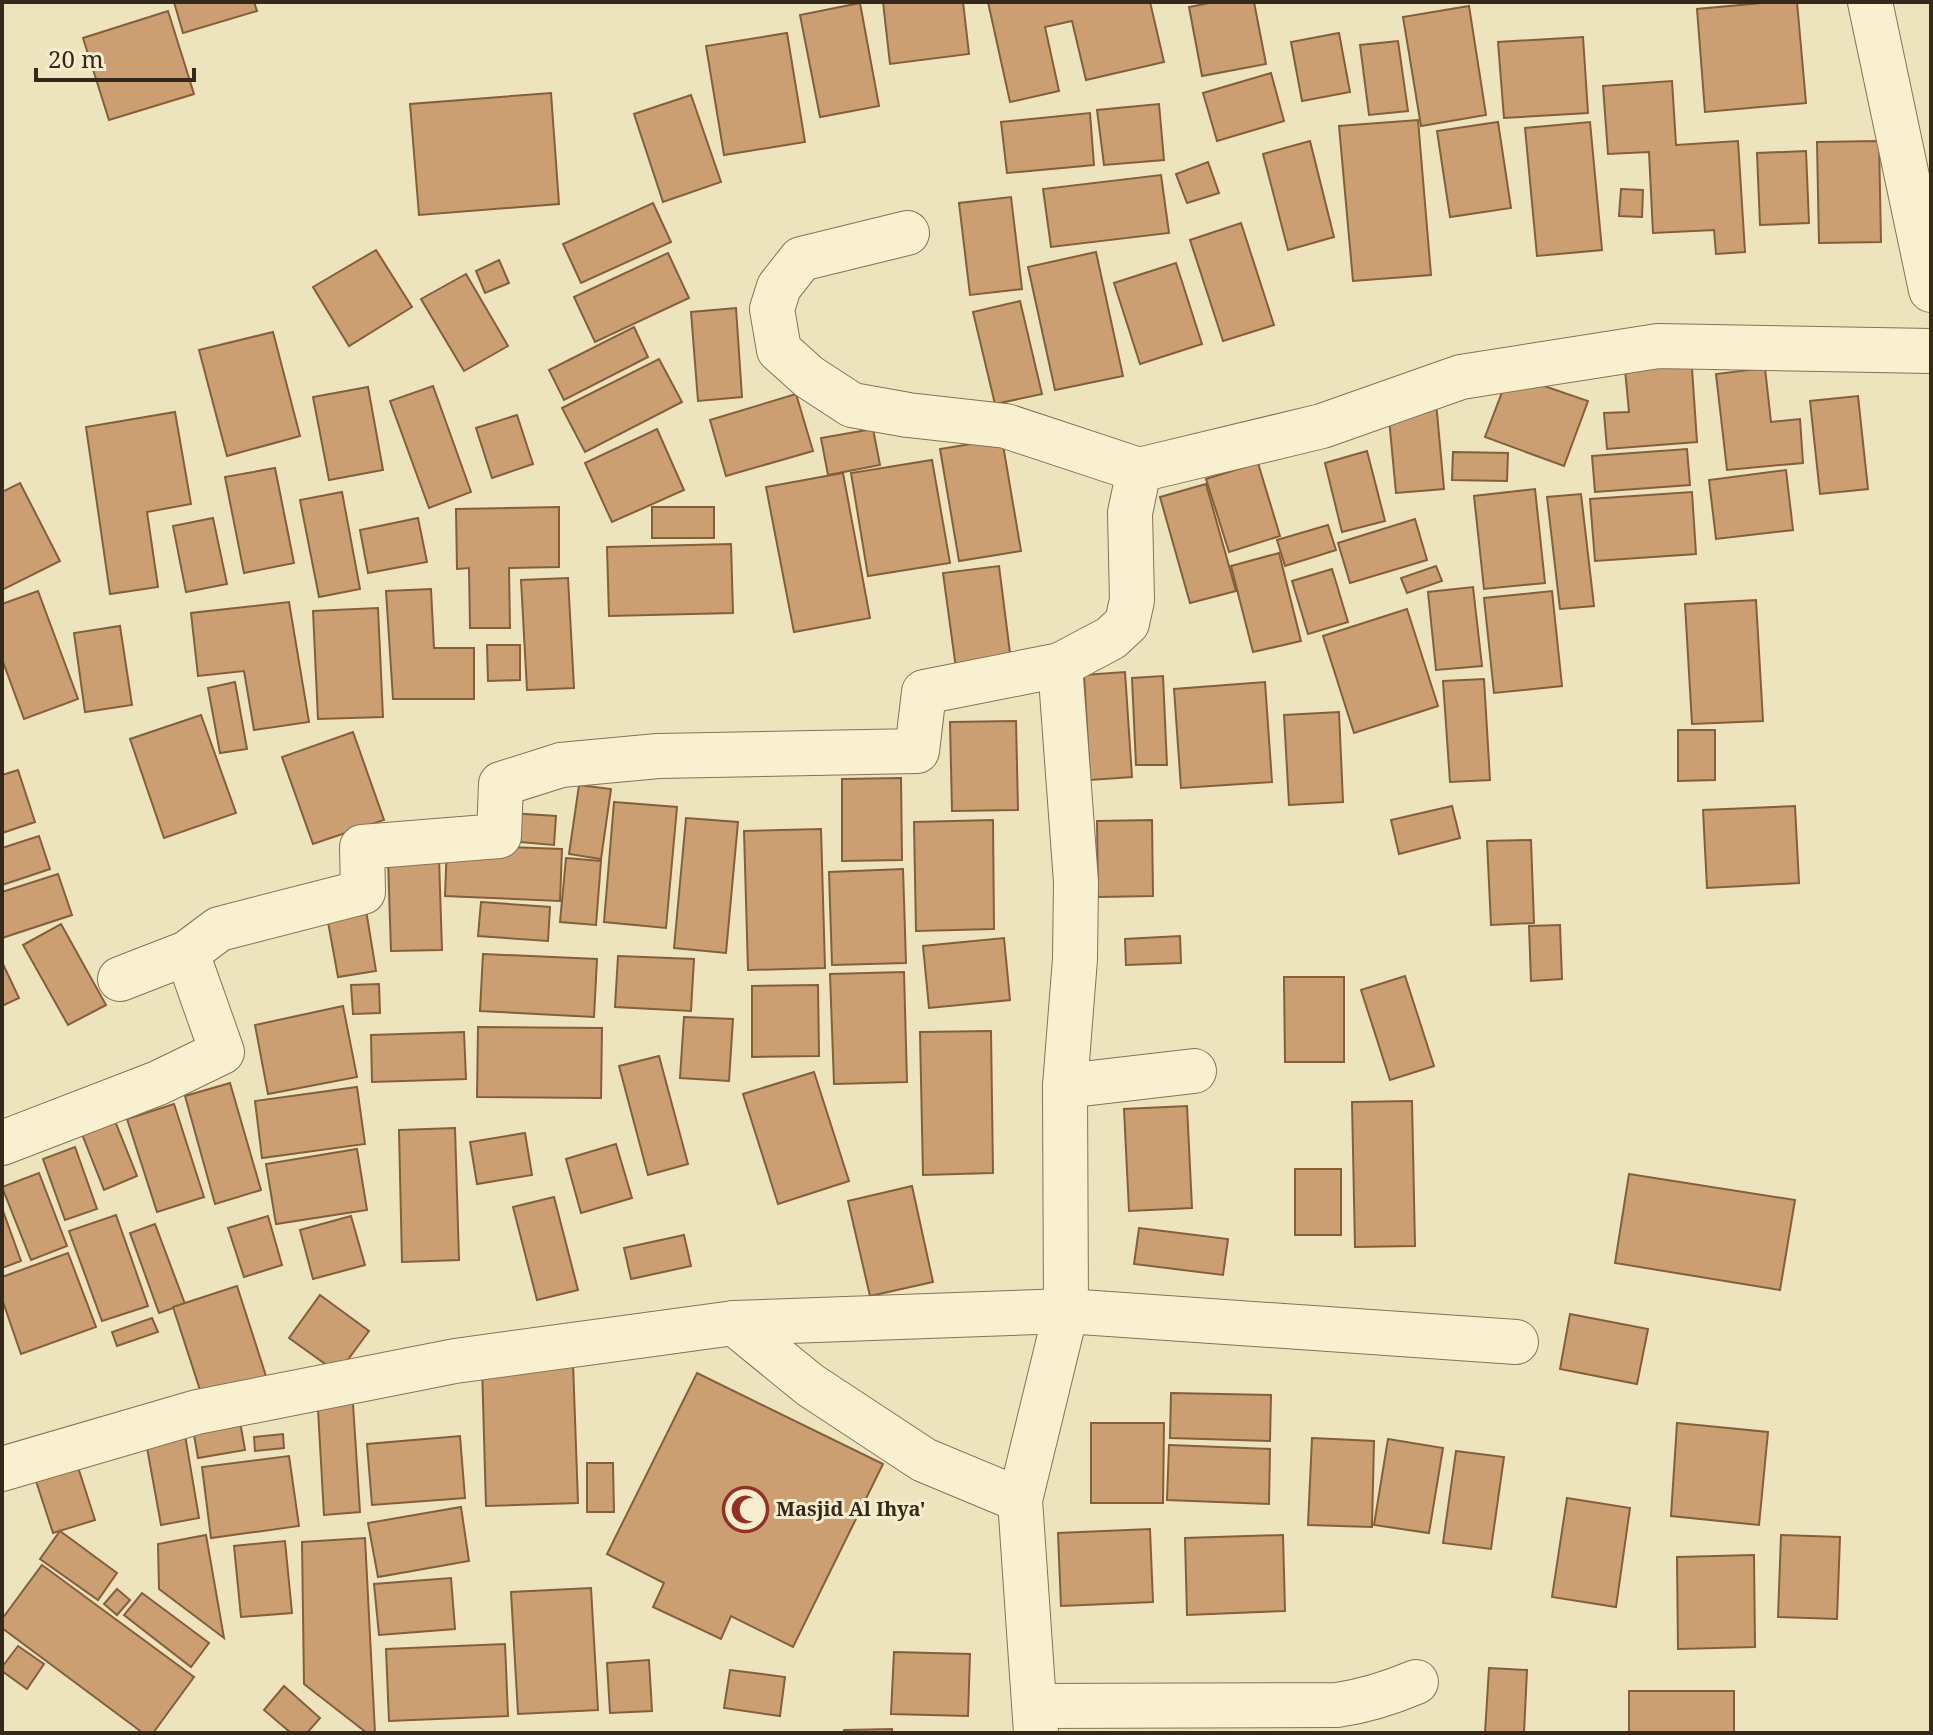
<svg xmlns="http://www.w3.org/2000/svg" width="1933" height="1735" font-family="'Noto Serif',serif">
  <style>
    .building { fill: #cc9f73; stroke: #845f3c; stroke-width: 2 }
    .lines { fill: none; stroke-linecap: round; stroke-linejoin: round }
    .minor-casing { stroke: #857356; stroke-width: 46 }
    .minor { stroke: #f9f0d0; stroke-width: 44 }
    .labels { text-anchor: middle; stroke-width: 6; stroke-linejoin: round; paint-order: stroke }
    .poi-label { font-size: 20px; font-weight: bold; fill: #34291b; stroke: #f5edcd; text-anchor: start }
  </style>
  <rect width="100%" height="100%" fill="#ede3bd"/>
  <g class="building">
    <polygon points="174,2 254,2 257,11 183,33"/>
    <polygon points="883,2 963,2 969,54 890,64"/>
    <polygon points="988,2 1150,2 1164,62 1086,80 1072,21 1045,27 1059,91 1010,102"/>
    <polygon points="1215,2 1254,2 1266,64 1202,76 1189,7"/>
    <polygon points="1773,2 1797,2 1806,103 1705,112 1697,9"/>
    <polygon points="860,3 879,106 820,117 800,15"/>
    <polygon points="1469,6 1486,115 1421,126 1403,17"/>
    <polygon points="168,11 194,94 109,120 83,38"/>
    <polygon points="787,33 805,142 724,155 706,46"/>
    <polygon points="1339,33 1350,92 1302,101 1291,42"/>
    <polygon points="1583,37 1588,113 1504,118 1498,42"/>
    <polygon points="1398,41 1408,111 1369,115 1360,45"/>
    <polygon points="1271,73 1284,121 1217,141 1203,93"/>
    <polygon points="1672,81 1676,145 1738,141 1745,252 1716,254 1714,230 1653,233 1649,152 1608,154 1603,86"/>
    <polygon points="551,93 559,204 419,215 410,104"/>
    <polygon points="691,95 721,182 663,202 634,114"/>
    <polygon points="1159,104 1164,160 1104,165 1097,110"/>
    <polygon points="1090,113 1094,165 1007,173 1001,122"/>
    <polygon points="1418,120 1431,275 1353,281 1339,126"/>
    <polygon points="1498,122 1511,208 1450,217 1437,131"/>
    <polygon points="1590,122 1602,250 1537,256 1525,128"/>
    <polygon points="1310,141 1334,237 1288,250 1263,154"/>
    <polygon points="1879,141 1881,242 1819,243 1817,142"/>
    <polygon points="1806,151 1809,223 1760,225 1757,153"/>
    <polygon points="1208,162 1219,193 1187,203 1176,174"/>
    <polygon points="1161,175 1169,233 1051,247 1043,189"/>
    <polygon points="1621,189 1643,190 1642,217 1619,216"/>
    <polygon points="1011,197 1022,289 970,295 959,203"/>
    <polygon points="653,203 671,242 581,283 563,244"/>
    <polygon points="1241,223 1274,325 1223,341 1190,240"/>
    <polygon points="376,250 412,307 349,346 313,287"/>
    <polygon points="1096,252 1123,376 1055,390 1028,267"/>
    <polygon points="668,253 689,298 595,342 574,297"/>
    <polygon points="499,260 509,283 485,293 476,271"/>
    <polygon points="1176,263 1202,344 1140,364 1114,283"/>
    <polygon points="466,274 508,346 464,371 421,299"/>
    <polygon points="1020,301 1042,394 995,404 973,312"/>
    <polygon points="736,308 742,397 698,401 691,312"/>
    <polygon points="634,327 648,357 564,400 549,370"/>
    <polygon points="273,332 300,436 227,456 199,350"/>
    <polygon points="1691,354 1697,442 1607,449 1604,413 1629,412 1624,359"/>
    <polygon points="659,359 682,402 585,452 562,408"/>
    <polygon points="1765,368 1771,422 1800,419 1803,463 1727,470 1716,374"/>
    <polygon points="1509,374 1588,401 1564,466 1485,437"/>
    <polygon points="433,386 471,492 429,508 390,401"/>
    <polygon points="368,387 383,470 329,480 313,397"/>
    <polygon points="796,394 813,451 726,476 710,420"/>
    <polygon points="1858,396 1868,489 1820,494 1810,401"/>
    <polygon points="1436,402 1444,489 1396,493 1388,408"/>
    <polygon points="175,412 191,504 147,512 158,587 110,594 86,427"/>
    <polygon points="517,415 533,464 492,478 476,428"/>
    <polygon points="657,429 684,490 612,522 585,463"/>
    <polygon points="873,429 880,465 828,475 821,438"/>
    <polygon points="1002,439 1021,551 959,561 940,449"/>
    <polygon points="1687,449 1690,485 1595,492 1592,456"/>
    <polygon points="1367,451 1385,521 1342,532 1325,463"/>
    <polygon points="1453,452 1508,453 1507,481 1452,480"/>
    <polygon points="932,460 950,563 868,576 851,473"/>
    <polygon points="1258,463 1280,536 1229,552 1206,479"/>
    <polygon points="275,468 294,563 244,573 225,477"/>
    <polygon points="1786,470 1793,530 1716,539 1709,480"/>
    <polygon points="843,473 870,618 794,632 766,487"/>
    <polygon points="20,483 60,561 2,590 2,492"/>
    <polygon points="1206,484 1236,591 1190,603 1160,497"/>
    <polygon points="1535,489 1545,583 1484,589 1474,496"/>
    <polygon points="342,492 360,589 319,597 300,500"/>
    <polygon points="1692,492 1696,554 1595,561 1590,499"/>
    <polygon points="1581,494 1594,606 1560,609 1547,497"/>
    <polygon points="559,507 559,567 509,568 510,628 470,628 469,568 457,569 456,509"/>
    <rect x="652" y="507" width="62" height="31"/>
    <polygon points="213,518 227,584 186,592 173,526"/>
    <polygon points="418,518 427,562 368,573 360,530"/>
    <polygon points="1415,519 1427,560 1350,583 1338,543"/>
    <polygon points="1328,525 1336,550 1285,566 1277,540"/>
    <polygon points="731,544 733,613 609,616 607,547"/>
    <polygon points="1279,553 1301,641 1253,652 1231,566"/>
    <polygon points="999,566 1012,669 957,676 943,573"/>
    <polygon points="1436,566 1442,581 1407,593 1401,578"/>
    <polygon points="1332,569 1348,622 1308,634 1292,581"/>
    <polygon points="568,578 574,688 527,690 521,580"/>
    <polygon points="1473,587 1482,666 1436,670 1428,592"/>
    <polygon points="431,589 434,648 474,648 474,699 393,699 386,591"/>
    <polygon points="38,591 78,699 24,719 2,659 2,604"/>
    <polygon points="1552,591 1562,686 1494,693 1484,598"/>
    <polygon points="1756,600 1763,721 1692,724 1685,604"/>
    <polygon points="289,602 309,722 254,730 244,671 198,676 191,613"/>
    <polygon points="378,608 383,717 318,719 313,611"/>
    <polygon points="1407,609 1438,706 1354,733 1323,636"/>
    <polygon points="120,626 132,705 85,712 74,633"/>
    <polygon points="487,645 520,645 520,680 488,681"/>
    <polygon points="1125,672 1132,777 1090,780 1084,675"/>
    <polygon points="1163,676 1167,765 1136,765 1132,678"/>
    <polygon points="1484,679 1490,780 1450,782 1443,681"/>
    <polygon points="235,682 247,749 220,753 208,688"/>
    <polygon points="1265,682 1272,782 1181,788 1174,689"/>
    <polygon points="1339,712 1343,802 1289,805 1284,715"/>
    <polygon points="201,715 236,813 164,838 130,739"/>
    <polygon points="1016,721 1018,810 952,811 950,722"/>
    <polygon points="1678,730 1715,730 1715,780 1678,781"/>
    <polygon points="353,732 384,820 313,844 282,757"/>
    <polygon points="18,770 35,822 2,833 2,775"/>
    <polygon points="901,778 902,860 842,861 842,779"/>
    <polygon points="579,785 611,789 601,859 569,854"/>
    <polygon points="614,802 677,807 666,928 604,922"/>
    <polygon points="1452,806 1460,838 1399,854 1391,820"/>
    <polygon points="1795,806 1799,883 1707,888 1703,810"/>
    <polygon points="509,813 556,816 554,845 507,841"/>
    <polygon points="686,818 738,822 726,953 674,948"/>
    <polygon points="993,820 994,929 916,931 914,822"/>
    <polygon points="1152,820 1153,896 1098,897 1097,821"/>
    <polygon points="821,829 825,968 748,970 744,831"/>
    <polygon points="39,836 50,869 2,885 2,848"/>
    <polygon points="1531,840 1534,923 1491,925 1487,841"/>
    <polygon points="447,845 562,849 560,901 445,896"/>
    <polygon points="439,858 442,950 391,951 388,860"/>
    <polygon points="566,858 601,861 596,925 560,922"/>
    <polygon points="903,869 906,963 832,965 829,872"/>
    <polygon points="58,874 72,915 2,938 2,892"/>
    <polygon points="481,902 550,907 548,941 478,936"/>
    <polygon points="365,904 376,971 338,977 326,911"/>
    <polygon points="61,924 106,1005 68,1025 23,945"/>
    <polygon points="1560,925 1562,979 1531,981 1529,926"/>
    <polygon points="1180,936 1181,963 1126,965 1125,939"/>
    <polygon points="1004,938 1010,1000 929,1008 923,946"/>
    <polygon points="483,954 597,959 594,1017 480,1011"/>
    <polygon points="618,956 694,959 691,1011 615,1007"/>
    <polygon points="2,962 19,998 2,1006"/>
    <polygon points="904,972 907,1082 834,1084 830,974"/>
    <polygon points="1405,976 1434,1066 1390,1080 1361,990"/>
    <polygon points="1284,977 1344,977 1344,1062 1285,1062"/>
    <polygon points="379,984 380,1013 353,1014 351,985"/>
    <polygon points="818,985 819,1056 752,1057 752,986"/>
    <polygon points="343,1006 357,1077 268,1094 255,1025"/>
    <polygon points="684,1017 733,1019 729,1081 680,1078"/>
    <polygon points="478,1027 602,1028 601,1098 477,1097"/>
    <polygon points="991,1031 993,1173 923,1175 920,1032"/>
    <polygon points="464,1032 466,1079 372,1082 371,1035"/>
    <polygon points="659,1056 688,1164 648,1175 619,1066"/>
    <polygon points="814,1072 849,1181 778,1204 743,1094"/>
    <polygon points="230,1083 261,1190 215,1204 185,1096"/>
    <polygon points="357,1087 365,1144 262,1158 255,1101"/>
    <polygon points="1412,1101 1415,1246 1355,1247 1352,1102"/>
    <polygon points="174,1104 204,1197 157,1212 127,1119"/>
    <polygon points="1187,1106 1192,1208 1129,1211 1124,1109"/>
    <polygon points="111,1111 137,1176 104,1190 78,1124"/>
    <polygon points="455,1128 459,1260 402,1262 399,1130"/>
    <polygon points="525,1133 532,1175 477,1184 470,1142"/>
    <polygon points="616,1144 632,1198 581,1213 566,1159"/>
    <polygon points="75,1147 97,1209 65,1220 43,1159"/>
    <polygon points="357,1149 367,1210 276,1224 266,1164"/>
    <rect x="1295" y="1169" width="46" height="66"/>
    <polygon points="39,1173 67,1246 31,1260 2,1187"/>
    <polygon points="1629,1174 1795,1200 1780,1290 1615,1263"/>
    <polygon points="912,1186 933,1282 870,1296 848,1201"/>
    <polygon points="554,1197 578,1290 537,1300 513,1207"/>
    <polygon points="2,1208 21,1261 2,1268"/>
    <polygon points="116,1215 148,1306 102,1321 69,1231"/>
    <polygon points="268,1216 282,1265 244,1277 228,1228"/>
    <polygon points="351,1216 365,1265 313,1279 300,1230"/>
    <polygon points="155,1224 185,1304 159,1313 130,1233"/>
    <polygon points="1139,1228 1228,1239 1223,1275 1134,1264"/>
    <polygon points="684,1235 691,1266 631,1279 624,1248"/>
    <polygon points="68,1253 96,1327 21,1354 2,1299 2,1277"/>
    <polygon points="237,1286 266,1376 202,1396 173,1307"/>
    <polygon points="320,1295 369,1331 338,1373 289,1338"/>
    <polygon points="1570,1314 1648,1329 1637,1384 1560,1369"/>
    <polygon points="152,1318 158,1332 117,1346 112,1332"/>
    <polygon points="573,1363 578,1503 486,1506 482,1366"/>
    <polygon points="697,1373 883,1464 793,1647 731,1616 721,1639 653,1607 664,1583 607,1554"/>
    <polygon points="352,1389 360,1512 324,1515 317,1392"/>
    <polygon points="1171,1393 1271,1395 1270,1441 1170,1438"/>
    <polygon points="239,1416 245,1450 198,1458 192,1423"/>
    <polygon points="1091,1423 1164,1423 1163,1503 1091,1503"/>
    <polygon points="1677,1423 1768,1432 1759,1525 1671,1516"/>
    <polygon points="283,1434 284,1448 255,1451 254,1437"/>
    <polygon points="185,1435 199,1518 161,1525 146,1442"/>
    <polygon points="460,1436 465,1498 372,1505 367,1444"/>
    <polygon points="1312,1438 1374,1441 1372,1527 1308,1525"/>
    <polygon points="1388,1439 1443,1448 1429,1533 1374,1525"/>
    <polygon points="1169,1445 1270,1449 1269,1504 1167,1500"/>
    <polygon points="1456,1451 1504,1457 1491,1549 1443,1543"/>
    <polygon points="289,1456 299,1526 211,1538 202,1467"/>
    <polygon points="587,1463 613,1463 614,1512 587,1512"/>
    <polygon points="77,1464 95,1520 53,1533 35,1478"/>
    <polygon points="1567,1498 1630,1508 1616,1607 1552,1597"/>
    <polygon points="461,1507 469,1561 378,1577 368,1523"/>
    <polygon points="1150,1529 1153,1602 1061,1606 1058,1533"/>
    <polygon points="60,1531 117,1573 98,1600 40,1559"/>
    <polygon points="206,1535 224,1638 159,1589 158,1544"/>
    <polygon points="1283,1535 1285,1611 1187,1615 1185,1538"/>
    <polygon points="1781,1535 1840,1537 1837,1619 1778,1617"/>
    <polygon points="365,1538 375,1733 367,1733 304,1684 302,1542"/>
    <polygon points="285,1541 292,1613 241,1617 234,1546"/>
    <polygon points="1754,1555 1755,1647 1678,1649 1677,1557"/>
    <polygon points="42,1565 194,1677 153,1733 143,1733 2,1628 2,1619"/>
    <polygon points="451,1578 455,1629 379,1635 374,1584"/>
    <polygon points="591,1588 598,1710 518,1714 511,1592"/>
    <polygon points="117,1589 130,1600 117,1615 104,1604"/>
    <polygon points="142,1593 209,1643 191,1667 124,1615"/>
    <polygon points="505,1644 508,1716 389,1721 386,1649"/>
    <polygon points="18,1646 44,1664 27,1689 2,1671 2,1667"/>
    <polygon points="894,1652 970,1654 968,1716 891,1714"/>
    <polygon points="649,1660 652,1711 610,1713 607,1663"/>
    <polygon points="1489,1668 1527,1670 1524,1733 1485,1733"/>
    <polygon points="730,1670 785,1677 780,1716 724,1708"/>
    <polygon points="284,1686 320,1718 307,1733 291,1733 264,1710"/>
    <rect x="1629" y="1691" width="105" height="42"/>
    <polygon points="892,1729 892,1733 844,1733 844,1730"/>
  </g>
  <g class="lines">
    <defs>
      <g id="minor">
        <polyline points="1870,2 1931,290"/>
        <polyline points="907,233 801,259 779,287 772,309 779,350 809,377 852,405 908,415 1006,426 1139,470"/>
        <polyline points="187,953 219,929 363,892 362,847 499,836 501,784 561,765 658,756 917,751 924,692 1060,665 1111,638 1127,623 1132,600 1130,513 1139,470 1322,426 1461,377 1658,346 1931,351"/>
        <polyline points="1065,1086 1194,1071"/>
        <polyline points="2,1143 158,1083 222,1052 187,953 120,979"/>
        <polyline points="734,1323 810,1385 924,1460 1020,1500"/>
        <polyline points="2,1469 197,1412 455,1361 734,1323 1066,1311 1516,1342"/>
        <path d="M1035,1706L1337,1705C1365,1701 1390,1693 1416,1682"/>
        <polyline points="1036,1733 1020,1500 1066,1311 1065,1086 1075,959 1076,882 1060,665"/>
      </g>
    </defs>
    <use href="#minor" class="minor-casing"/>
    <use href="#minor" class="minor"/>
  </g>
  <defs>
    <symbol id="mosque-ring" viewBox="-11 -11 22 22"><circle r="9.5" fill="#f5edcd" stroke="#942f26" stroke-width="1.5"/><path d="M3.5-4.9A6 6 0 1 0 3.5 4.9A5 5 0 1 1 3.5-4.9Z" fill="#942f26"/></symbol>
  </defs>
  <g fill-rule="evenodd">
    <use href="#mosque-ring" x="720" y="1484" width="51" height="51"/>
  </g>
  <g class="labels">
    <g class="poi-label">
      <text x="776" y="1516">Masjid Al Ihya'</text>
    </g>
  </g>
  <rect width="1933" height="1735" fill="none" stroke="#34291b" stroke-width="8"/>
  <path d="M36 68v12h158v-12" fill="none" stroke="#34291b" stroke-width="4"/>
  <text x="48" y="68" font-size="24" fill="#34291b" stroke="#f5edcd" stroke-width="6" paint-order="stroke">20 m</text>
</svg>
